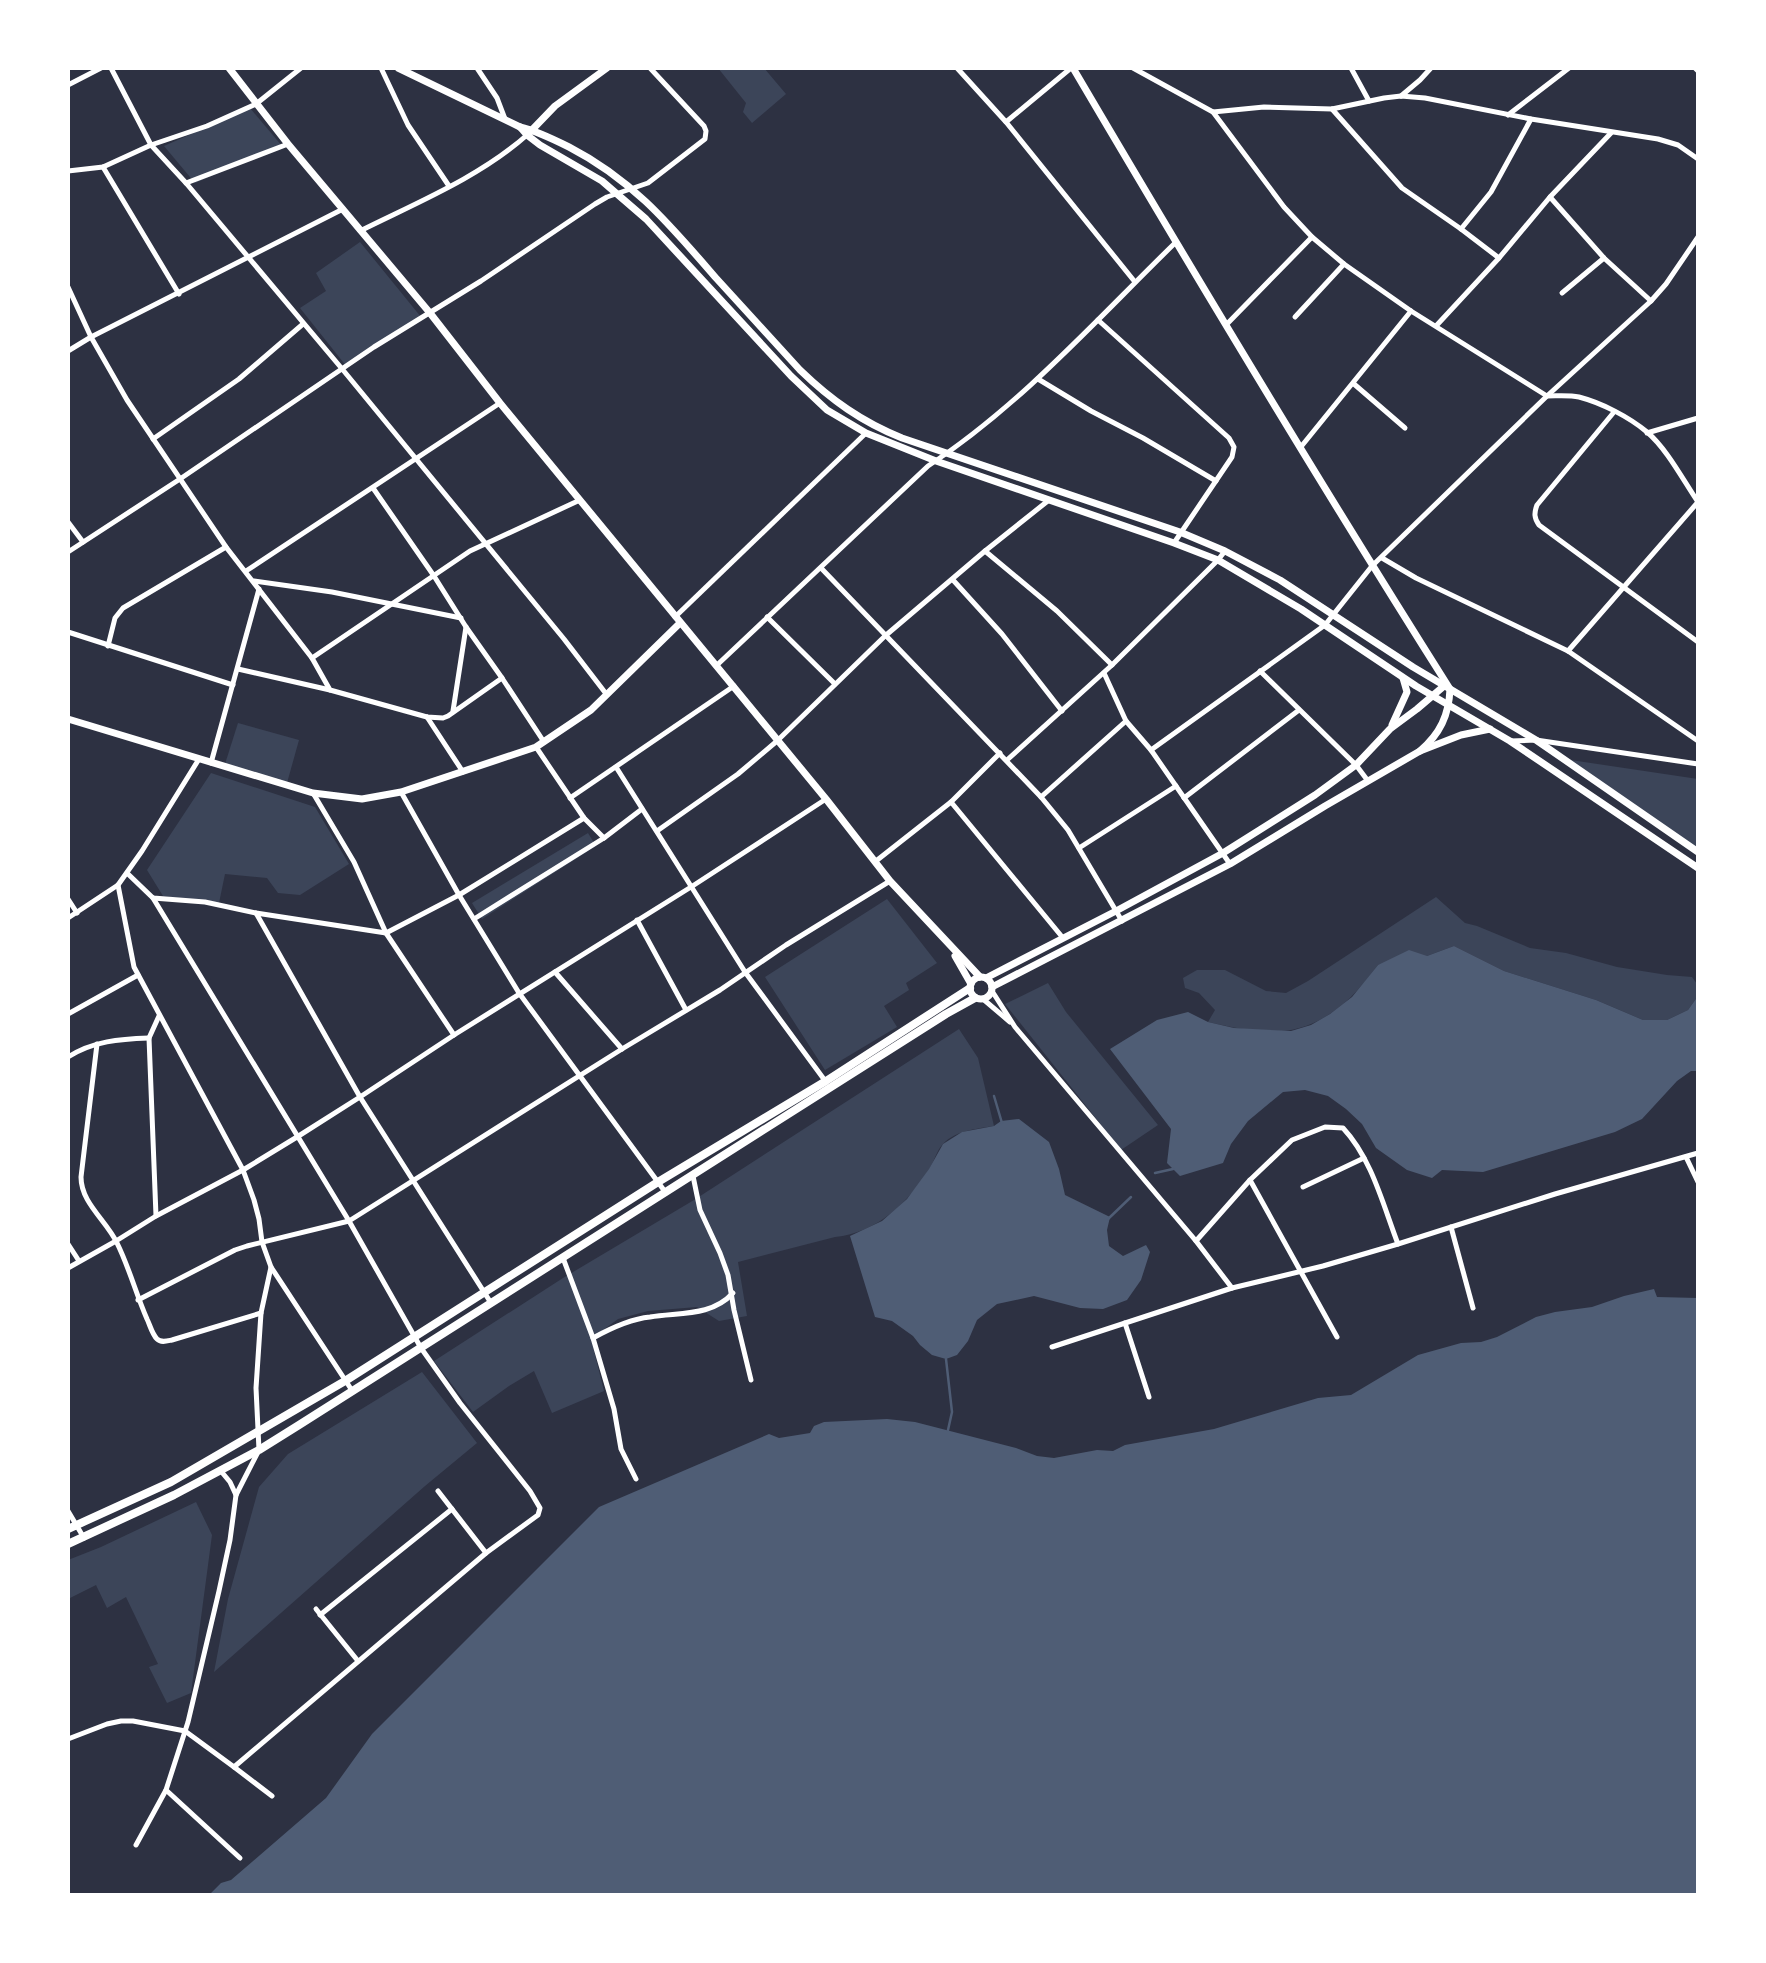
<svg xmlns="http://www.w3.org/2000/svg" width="1766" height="1963" font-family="Poppins,sans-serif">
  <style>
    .green { fill: #3c4559 }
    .water { fill: #4f5d75 }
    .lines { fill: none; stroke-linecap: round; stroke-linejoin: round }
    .stream { stroke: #4f5d75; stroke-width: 2.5 }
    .minor { stroke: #fff; stroke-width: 5 }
    .tertiary { stroke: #fff; stroke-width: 7 }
    .secondary { stroke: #fff; stroke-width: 8 }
  </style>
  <rect width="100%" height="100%" fill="#2d3142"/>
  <g class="green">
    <polygon points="718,68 764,68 786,94 752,123 743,112 746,103"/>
    <polygon points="250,108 282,146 195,183 164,146"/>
    <polygon points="360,242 421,317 347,367 300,308 326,291 316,273"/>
    <polygon points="238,723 299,740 287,783 225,764"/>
    <polygon points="1564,759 1698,779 1698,849 1631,802"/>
    <polygon points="211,773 315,807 349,864 300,895 278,893 267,878 225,874 219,903 163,896 147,870"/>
    <polygon points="588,833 596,846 482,919 472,903"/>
    <path d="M1436,897L1465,923L1477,926L1530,948L1566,953L1617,967L1667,975L1692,977L1697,984L1698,996L1688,1010L1667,1020H1643L1596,1000L1504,971L1454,946L1427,956L1378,965C1369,976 1360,988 1350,998C1303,1041 1266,1035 1208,1022L1215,1010L1199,993L1185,988L1183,978L1197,970H1225L1266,991L1286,993L1308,981Z"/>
    <polygon points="887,899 937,963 906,983 909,990 884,1006 897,1027 825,1070 765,977"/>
    <polygon points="1048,983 1066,1012 1158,1125 1121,1150 1005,1004"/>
    <path d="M959,1029L978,1058L994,1126C977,1129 956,1130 943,1144C937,1150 934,1161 930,1168C909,1202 877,1233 835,1237L738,1262L747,1316L719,1321L697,1307L648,1311L618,1319L591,1339L604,1391L552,1413L534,1371L509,1386L473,1412L434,1361L563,1278L694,1200Z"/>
    <polygon points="422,1372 477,1443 425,1486 214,1672 228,1599 259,1487 288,1454"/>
    <polygon points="196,1502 212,1535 191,1693 167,1703 149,1667 158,1664 126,1597 107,1608 96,1585 68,1599 68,1560 101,1547"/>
  </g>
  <g class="water">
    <polygon points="1454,946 1504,971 1596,1000 1643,1020 1667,1020 1688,1010 1698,996 1698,1071 1691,1071 1677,1081 1642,1119 1615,1132 1483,1172 1442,1170 1432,1178 1407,1170 1376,1148 1362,1124 1346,1109 1328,1096 1305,1090 1283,1092 1248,1121 1231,1144 1223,1163 1180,1176 1167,1163 1171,1129 1110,1049 1157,1020 1188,1012 1208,1022 1234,1028 1291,1031 1311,1025 1330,1014 1352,997 1378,965 1409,950 1427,956"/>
    <polygon points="1019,1119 1049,1142 1059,1169 1065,1195 1110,1217 1107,1230 1109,1246 1123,1256 1146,1245 1150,1252 1141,1280 1127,1300 1103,1309 1080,1308 1034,1296 997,1304 977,1320 968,1341 957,1355 946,1359 932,1355 920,1345 913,1336 892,1321 875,1317 850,1236 882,1221 907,1199 929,1169 943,1144 962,1132 994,1126 1001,1121"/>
    <polygon points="1654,1289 1657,1297 1698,1298 1698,1895 209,1895 221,1883 231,1880 326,1798 372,1734 599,1507 769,1434 779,1438 810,1433 814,1426 824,1422 887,1419 915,1422 1016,1448 1037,1456 1054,1458 1097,1450 1113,1451 1125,1445 1214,1429 1318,1398 1351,1395 1418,1355 1461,1343 1481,1342 1497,1337 1536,1317 1555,1312 1592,1307 1624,1296"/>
  </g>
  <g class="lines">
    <g class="stream">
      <polyline points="994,1096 1002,1123"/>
      <polyline points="1155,1173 1173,1169"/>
      <polyline points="1108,1219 1131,1197"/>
      <polyline points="946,1359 952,1412 948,1430"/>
    </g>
    <g class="minor">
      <polyline points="111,68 151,145 186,183 343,370 564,639 607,695"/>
      <polyline points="381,68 408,125 449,186"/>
      <polyline points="477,68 497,98 505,119"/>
      <polyline points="957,68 1006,122 1135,282"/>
      <path d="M1133,68L1213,112L1284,207L1312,237L1344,264L1411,311L1547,396C1558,396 1569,395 1579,397C1602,403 1629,417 1647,432C1667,449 1683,480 1698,502"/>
      <polyline points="1351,68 1369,101"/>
      <polyline points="1695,68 1698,71"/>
      <polyline points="68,85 101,68"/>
      <polyline points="1401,96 1420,80 1431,68"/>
      <polyline points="1332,109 1402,188 1461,229 1499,258"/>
      <polyline points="1213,112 1264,107 1332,109 1384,98 1401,96 1425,98 1531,119 1658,139 1678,145 1698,159"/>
      <polyline points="1508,115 1569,68"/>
      <polyline points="1006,122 1071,68"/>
      <polyline points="103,167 179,294"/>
      <polyline points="68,171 103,167 151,145 207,126 256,104 301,68"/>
      <polyline points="186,183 288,144"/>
      <polyline points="1550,197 1604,258 1651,301"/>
      <polyline points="1461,229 1491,192 1531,119"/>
      <path d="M360,231C416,203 480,177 527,135"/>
      <polyline points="68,287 91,337 127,400 226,547 312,658 330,690 427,717 443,718 448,716 502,678"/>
      <polyline points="1562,293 1604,258"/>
      <polyline points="1295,317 1344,264"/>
      <polyline points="1098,320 1229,438 1234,447 1232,457 1174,543"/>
      <polyline points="1226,325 1312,237"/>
      <polyline points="1436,326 1499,258 1550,197 1611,133"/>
      <polyline points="68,351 91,337 343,209"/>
      <polyline points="1038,379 1091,411 1143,438 1216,481"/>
      <polyline points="1354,384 1405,428"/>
      <path d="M1614,412L1537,505C1534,513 1534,518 1539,525L1698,642"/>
      <polyline points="1647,433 1698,418"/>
      <polyline points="153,439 239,379 303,324"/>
      <polyline points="1300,448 1411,311"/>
      <polyline points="373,488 434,576 466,627 502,678 544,742"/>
      <polyline points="68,522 83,542"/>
      <polyline points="985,551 1057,611 1112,665"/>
      <polyline points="68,552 180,479 374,347 481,281 595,204 607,197 648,183 705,139 706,131 704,126 650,68"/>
      <polyline points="1382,558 1416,578 1568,651 1698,741"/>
      <polyline points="821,568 1041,797 1068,830 1122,921"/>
      <polyline points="246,571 500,403"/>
      <polyline points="953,580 1002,634 1062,711"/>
      <polyline points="254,581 332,592 461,618"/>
      <polyline points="675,617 866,433"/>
      <polyline points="767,617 835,684"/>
      <polyline points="68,632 233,685"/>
      <polyline points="108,646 115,618 123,608 226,547"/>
      <polyline points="1568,651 1698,502"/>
      <polyline points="312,658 470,551 580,500"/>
      <path d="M716,666L928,466C1021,405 1096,320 1175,243"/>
      <polyline points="238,669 330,690"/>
      <polyline points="1260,671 1356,765 1368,781"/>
      <polyline points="1104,673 1126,721 1151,750 1230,864"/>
      <polyline points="453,711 466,627"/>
      <polyline points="427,717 463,772"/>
      <polyline points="1510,741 1536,740 1698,764"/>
      <polyline points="536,747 584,818 604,838"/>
      <polyline points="1151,750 1325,625 1372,566 1547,396 1651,301 1666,284 1698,237"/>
      <polyline points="1007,760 1112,665 1218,560 1225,551"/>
      <polyline points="211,763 259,589"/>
      <polyline points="616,767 745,972 826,1082"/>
      <polyline points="401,792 459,895 519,993 666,1193"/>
      <polyline points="313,793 354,862 386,933 454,1035"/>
      <polyline points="1041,797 1126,721"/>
      <polyline points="570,798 734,686"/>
      <polyline points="1184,798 1299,710"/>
      <polyline points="951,802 1063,938"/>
      <polyline points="657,831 738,774 777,741 885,636 985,551 1049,500"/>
      <polyline points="1079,848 1176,786"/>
      <polyline points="876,861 951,802 1000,753"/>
      <polyline points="127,873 153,898 205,902 256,913 386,933 459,895 584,818"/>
      <polyline points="118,885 134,967 243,1170 254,1200 259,1219 262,1242 271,1267 353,1392"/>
      <polyline points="68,899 77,913"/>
      <polyline points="256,913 360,1097 491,1303"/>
      <polyline points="68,918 118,885 142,851 199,759"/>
      <polyline points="474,919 604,838 642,809"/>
      <polyline points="637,920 686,1010"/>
      <polyline points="555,972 622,1049"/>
      <polyline points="992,991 1015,1027 1196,1241 1232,1288 1323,1266 1398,1244 1555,1194 1698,1153"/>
      <polyline points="983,999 1010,1022"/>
      <polyline points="68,1014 138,975"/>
      <path d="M97,1044L81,1177C81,1203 106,1220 117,1243C129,1267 136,1294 147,1319C150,1325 152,1334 157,1339C161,1343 167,1341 172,1340L261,1313"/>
      <path d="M68,1057C93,1041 120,1039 149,1038"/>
      <polyline points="1686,1157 1698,1182"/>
      <polyline points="693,1176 700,1210 720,1253 728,1275 734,1310 751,1380"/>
      <polyline points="1250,1180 1337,1337"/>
      <polyline points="1303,1187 1364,1158"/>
      <polyline points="156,1216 149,1038 159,1016"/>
      <polyline points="1451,1227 1473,1308"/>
      <path d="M1196,1241L1250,1180L1292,1140L1325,1127L1343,1128C1372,1159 1383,1205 1398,1244"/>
      <polyline points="68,1244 79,1261"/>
      <polyline points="563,1258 593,1338 614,1409 621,1449 636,1479"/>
      <polyline points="68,1268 116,1241 156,1216 243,1170 297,1137 360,1097 454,1035 691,887 826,799"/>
      <polyline points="138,1300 235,1250 247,1246 349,1221 622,1049 720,990 786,945 890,881"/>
      <polyline points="1125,1323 1149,1397"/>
      <path d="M593,1338C611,1328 630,1319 650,1317C679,1312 711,1317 733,1293"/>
      <polyline points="1052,1347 1232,1288"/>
      <polyline points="220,1470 230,1482 236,1495"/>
      <polyline points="438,1491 486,1553"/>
      <polyline points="68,1511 84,1538"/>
      <polyline points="316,1609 358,1661"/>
      <polyline points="320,1615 452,1509"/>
      <polyline points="68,1739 107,1724 121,1721 133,1721 185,1731 234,1767 486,1553 538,1515 540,1508 530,1491 460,1403 421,1348 349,1221 153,898"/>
      <polyline points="234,1767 272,1796"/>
      <polyline points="166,1790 240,1858"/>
      <polyline points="136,1845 166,1790 188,1722 219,1591 230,1540 236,1495 259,1450 256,1388 261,1313 271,1267"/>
    </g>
    <g class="tertiary">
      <polyline points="229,68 288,144 430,313 500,403 826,799 890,881 980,977"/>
      <path d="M398,68L520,127C537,131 553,139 569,147C633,180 670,225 716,278C744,309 772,339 800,370C831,400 862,422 902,438L1180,532L1225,551L1280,580L1413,667L1536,740L1698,852"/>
      <path d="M1073,68C1196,277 1321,485 1450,689C1449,715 1440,734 1420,751"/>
      <polyline points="520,127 527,135 540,145 602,181 646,219 791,376 827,410 866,433 936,461 1174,543 1218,560 1301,609 1416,686 1510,741 1698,868"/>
      <polyline points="530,132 555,106 607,68"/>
      <polyline points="68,719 313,793 362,799 401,792 536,747 591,710 680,623"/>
      <polyline points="1392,725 1407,692 1403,678"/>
      <polyline points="955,956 971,984"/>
      <circle cx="981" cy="988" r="11"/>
      <polyline points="986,978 1116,911 1223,853 1315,795 1356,765 1390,729 1417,709 1444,686"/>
      <polyline points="992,987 1230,864 1325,806 1420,751 1461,735 1490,729"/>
    </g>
    <g class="secondary">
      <polyline points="68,1529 171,1482 345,1381 658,1182 826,1081 970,988"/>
      <polyline points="68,1544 174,1495 259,1450 299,1425 946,1014 975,998"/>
    </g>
  </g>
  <rect width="1766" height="1963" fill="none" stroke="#ffffff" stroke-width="140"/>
</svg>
